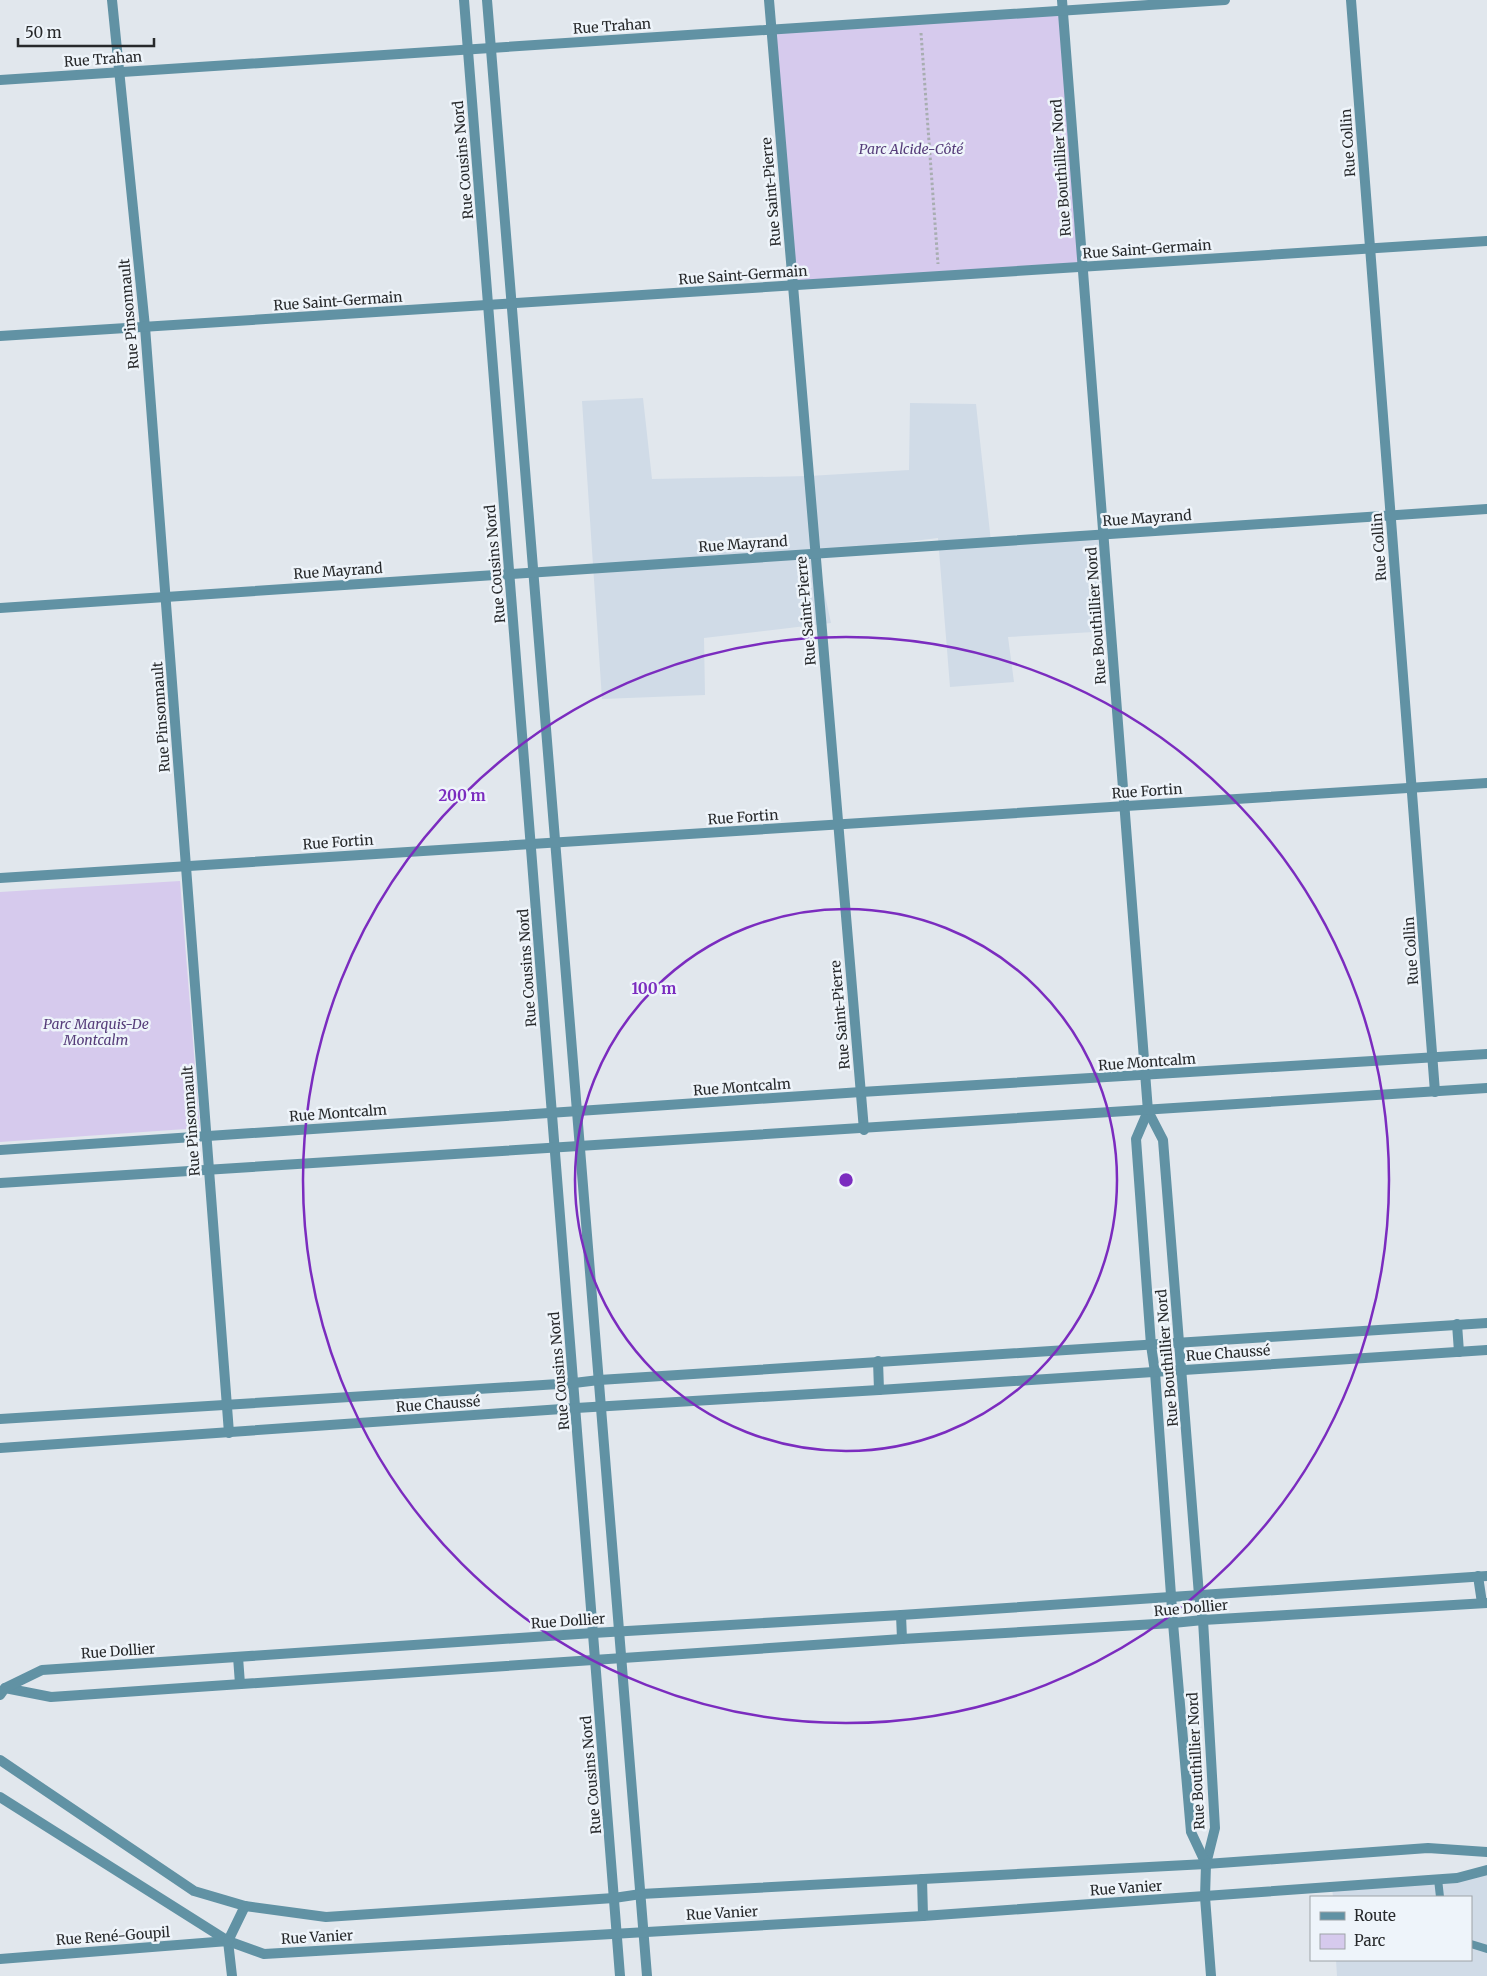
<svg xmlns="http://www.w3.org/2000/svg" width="1487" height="1976" font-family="Merriweather,serif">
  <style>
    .built { fill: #d0dbe7 }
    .green { fill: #d6caed }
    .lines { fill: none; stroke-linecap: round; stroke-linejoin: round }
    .path { stroke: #a8adb1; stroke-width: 3; stroke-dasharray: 2.5 2.5; stroke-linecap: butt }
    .service { stroke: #6192a4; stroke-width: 8 }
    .minor { stroke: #6192a4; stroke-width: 10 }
    .tertiary { stroke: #6192a4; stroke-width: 10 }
    .ring { fill: none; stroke: #7b2cbf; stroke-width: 2.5 }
    .labels { text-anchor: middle; stroke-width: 5; stroke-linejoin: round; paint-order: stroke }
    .street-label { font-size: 14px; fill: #27292b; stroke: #eef4fa }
    .park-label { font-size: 14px; font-style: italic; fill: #563d7a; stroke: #eef4fa }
    .centre { fill: #7b2cbf; stroke: #eef4fa; stroke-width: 2.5 }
    .ring-label { font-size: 15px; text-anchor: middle; font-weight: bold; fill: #7b2cbf; stroke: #eef4fa; stroke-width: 5; stroke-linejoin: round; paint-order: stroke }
  </style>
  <rect width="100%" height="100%" fill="#e1e7ed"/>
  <g class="built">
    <polygon points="643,398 652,479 809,476 909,470 910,403 976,404 991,542 1104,534 1111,631 1008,637 1014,682 950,687 938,538 816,553 831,623 704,638 705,695 602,699 582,401"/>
    <polygon points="1487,1870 1487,1976 1337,1976 1336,1960 1471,1960 1471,1897 1333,1897 1332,1887 1457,1878"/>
  </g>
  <g class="green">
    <polygon points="1063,10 1083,267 793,286 772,30"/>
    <polygon points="180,881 200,1128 0,1142 0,892"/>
  </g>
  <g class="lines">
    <polyline class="path" points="921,33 938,264"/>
    <g class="service">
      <polyline points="1438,1879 1440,1897"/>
      <polyline points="1471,1944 1487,1949"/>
    </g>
    <g class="minor">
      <polyline points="112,0 145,327 229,1433"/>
      <polyline points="464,0 620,1976"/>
      <polyline points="487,0 647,1976"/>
      <polyline points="769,0 864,1130"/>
      <polyline points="1062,0 1148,1111 1163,1140 1199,1595 1203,1620 1215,1828 1206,1864 1205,1897 1211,1976"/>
      <polyline points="1351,0 1435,1092"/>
      <polyline points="0,80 1225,0"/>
      <polyline points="0,336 1487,241"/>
      <polyline points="0,608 1487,509"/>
      <polyline points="0,878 1487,783"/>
      <polyline points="1148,1111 1136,1139 1151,1345 1155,1372 1173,1623 1191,1832 1206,1864"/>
      <polyline points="0,1150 861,1092 1487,1054"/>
      <path d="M0,1183C496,1152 992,1123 1487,1088"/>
      <polyline points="1457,1324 1459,1352"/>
      <polyline points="878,1361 879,1390"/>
      <polyline points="0,1419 574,1383 599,1380 1487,1323"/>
      <polyline points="0,1448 576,1408 879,1390 1487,1350"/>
      <polyline points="1478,1576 1482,1603"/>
      <polyline points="901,1615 902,1639"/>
      <polyline points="238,1657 240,1684"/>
      <polyline points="5,1688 51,1697 902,1639 1173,1623 1203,1620 1487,1603"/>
      <polyline points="0,1695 5,1688 42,1670 593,1633 901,1615 1487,1576"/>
      <polyline points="0,1959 228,1941 232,1976"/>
    </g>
    <g class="tertiary">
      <polyline points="0,1760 194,1891 245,1906 326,1917 614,1898 641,1894 1206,1864 1428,1848 1487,1852"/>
      <polyline points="0,1797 228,1941 264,1954 923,1916 1457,1878 1487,1870"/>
      <polyline points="922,1879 923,1916"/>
      <polyline points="228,1941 245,1906"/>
    </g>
  </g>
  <g class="ring">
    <circle cx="846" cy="1180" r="271"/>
    <circle cx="846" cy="1180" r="543"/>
  </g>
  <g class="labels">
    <g class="street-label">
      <text transform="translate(612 26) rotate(-4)" y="5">Rue Trahan</text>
      <text transform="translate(103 59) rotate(-4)" y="5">Rue Trahan</text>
      <text transform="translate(1348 143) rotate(-94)" y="5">Rue Collin</text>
      <text transform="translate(463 160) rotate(-95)" y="5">Rue Cousins Nord</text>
      <text transform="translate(1061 168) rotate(-94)" y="5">Rue Bouthillier Nord</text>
      <text transform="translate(771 192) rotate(-95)" y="5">Rue Saint-Pierre</text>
      <text transform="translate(1147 249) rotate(-4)" y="5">Rue Saint-Germain</text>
      <text transform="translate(743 275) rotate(-4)" y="5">Rue Saint-Germain</text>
      <text transform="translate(338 301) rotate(-4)" y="5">Rue Saint-Germain</text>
      <text transform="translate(129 314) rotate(-95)" y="5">Rue Pinsonnault</text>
      <text transform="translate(1147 518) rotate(-4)" y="5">Rue Mayrand</text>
      <text transform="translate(743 544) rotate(-4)" y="5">Rue Mayrand</text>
      <text transform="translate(1379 547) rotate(-94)" y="5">Rue Collin</text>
      <text transform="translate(495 564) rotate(-95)" y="5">Rue Cousins Nord</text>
      <text transform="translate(338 571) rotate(-4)" y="5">Rue Mayrand</text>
      <text transform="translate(806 611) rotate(-95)" y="5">Rue Saint-Pierre</text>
      <text transform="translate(1096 616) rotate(-94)" y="5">Rue Bouthillier Nord</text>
      <text transform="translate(161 717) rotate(-94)" y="5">Rue Pinsonnault</text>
      <text transform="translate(1147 791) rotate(-4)" y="5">Rue Fortin</text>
      <text transform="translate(743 817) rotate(-4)" y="5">Rue Fortin</text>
      <text transform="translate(338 842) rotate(-4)" y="5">Rue Fortin</text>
      <text transform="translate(1411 951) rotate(-94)" y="5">Rue Collin</text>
      <text transform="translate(527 968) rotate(-94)" y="5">Rue Cousins Nord</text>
      <text transform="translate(840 1015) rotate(-95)" y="5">Rue Saint-Pierre</text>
      <text transform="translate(1147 1062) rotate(-4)" y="5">Rue Montcalm</text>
      <text transform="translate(742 1087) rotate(-4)" y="5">Rue Montcalm</text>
      <text transform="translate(338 1113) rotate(-4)" y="5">Rue Montcalm</text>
      <text transform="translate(191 1121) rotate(-94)" y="5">Rue Pinsonnault</text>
      <text transform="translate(1228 1353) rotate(-4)" y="5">Rue Chaussé</text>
      <text transform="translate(1167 1358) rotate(-95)" y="5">Rue Bouthillier Nord</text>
      <text transform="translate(559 1371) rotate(-95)" y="5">Rue Cousins Nord</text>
      <text transform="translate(438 1404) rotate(-4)" y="5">Rue Chaussé</text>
      <text transform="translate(1191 1608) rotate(-5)" y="5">Rue Dollier</text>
      <text transform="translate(568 1621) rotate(-4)" y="5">Rue Dollier</text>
      <text transform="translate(118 1651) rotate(-4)" y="5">Rue Dollier</text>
      <text transform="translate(1196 1761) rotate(-93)" y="5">Rue Bouthillier Nord</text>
      <text transform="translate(591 1775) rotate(-95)" y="5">Rue Cousins Nord</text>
      <text transform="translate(1126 1888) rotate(-4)" y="5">Rue Vanier</text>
      <text transform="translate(722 1913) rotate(-3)" y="5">Rue Vanier</text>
      <text transform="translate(113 1936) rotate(-4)" y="5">Rue René-Goupil</text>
      <text transform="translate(317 1937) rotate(-3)" y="5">Rue Vanier</text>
    </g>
    <g class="park-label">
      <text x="911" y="154">Parc Alcide-Côté</text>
      <text x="96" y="1029">Parc Marquis-De<tspan x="96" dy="16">Montcalm</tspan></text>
    </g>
  </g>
  <circle cx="846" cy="1180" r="8" class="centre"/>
  <g class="ring-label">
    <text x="462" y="801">200 m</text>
    <text x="654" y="994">100 m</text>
  </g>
  <rect x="1310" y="1896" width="162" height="65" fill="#eef4fa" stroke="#9ea3a7"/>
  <rect x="1320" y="1912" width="25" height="8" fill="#6192a4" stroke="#9ea3a7"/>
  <text x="1354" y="1921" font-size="15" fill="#27292b">Route</text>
  <rect x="1320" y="1934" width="25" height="15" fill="#d6caed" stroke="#9ea3a7"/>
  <text x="1354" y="1946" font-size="15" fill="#27292b">Parc</text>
  <path d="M18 38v8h136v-8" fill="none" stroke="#27292b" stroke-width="2.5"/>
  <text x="25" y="38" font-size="15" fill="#27292b" stroke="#eef4fa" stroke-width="4" paint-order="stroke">50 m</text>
</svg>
